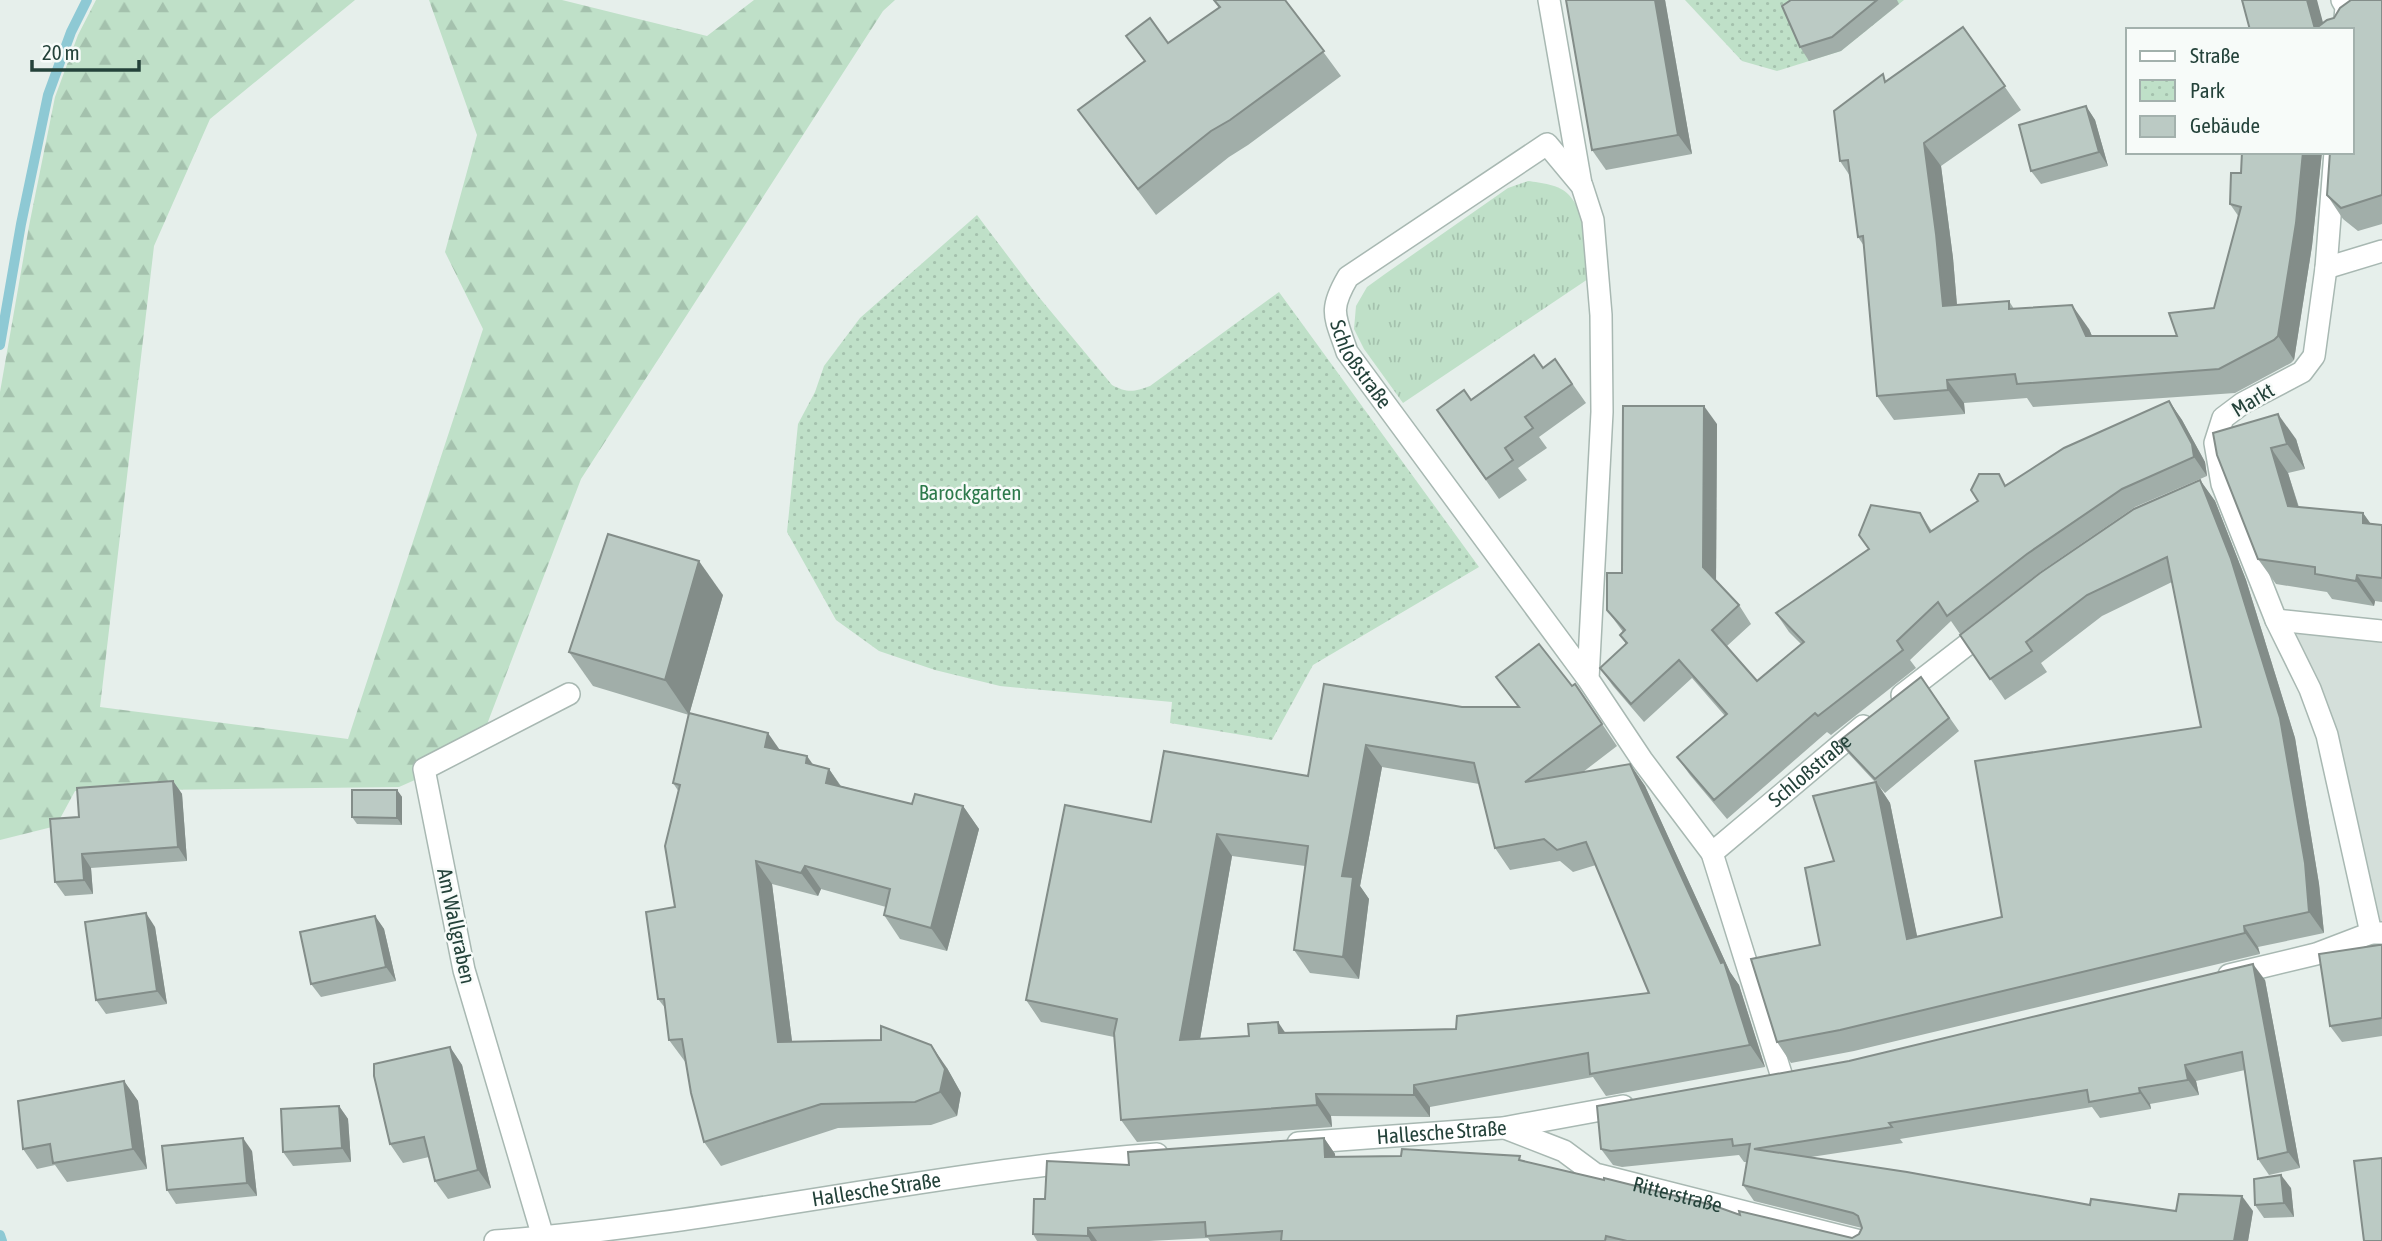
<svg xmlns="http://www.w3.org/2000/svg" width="2382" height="1241" font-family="'Asap Condensed',sans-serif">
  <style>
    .built { fill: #d4dfda }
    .grass { fill: url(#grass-tufts) }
    .forest { fill: url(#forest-firs) }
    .park { fill: url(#park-dots) }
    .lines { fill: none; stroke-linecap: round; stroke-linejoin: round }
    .stream { stroke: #8ec9d4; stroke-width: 10 }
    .minor-casing { stroke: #a8b8b2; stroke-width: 24 }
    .minor { stroke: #fff; stroke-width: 21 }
    .wall { fill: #a1aea9; fill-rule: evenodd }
    .shaded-wall { fill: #838d89 }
    .building { fill: #bbcac4; stroke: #838d89; stroke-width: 2; fill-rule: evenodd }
    .labels { text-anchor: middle; stroke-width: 5; stroke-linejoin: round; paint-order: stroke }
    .street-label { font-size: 21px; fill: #24423a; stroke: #f7fbf9 }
    .park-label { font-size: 21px; fill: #2d7a4b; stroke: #f7fbf9 }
  </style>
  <defs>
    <pattern id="grass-tufts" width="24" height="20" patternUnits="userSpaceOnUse" patternTransform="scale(1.75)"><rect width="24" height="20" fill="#bfe0c8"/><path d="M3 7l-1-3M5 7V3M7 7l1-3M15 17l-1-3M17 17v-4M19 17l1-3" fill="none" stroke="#a4c1ad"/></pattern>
    <pattern id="forest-firs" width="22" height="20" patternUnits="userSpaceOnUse" patternTransform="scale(1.75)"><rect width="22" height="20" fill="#bfe0c8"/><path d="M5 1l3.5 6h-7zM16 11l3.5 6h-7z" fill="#a4c1ad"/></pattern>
    <pattern id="park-dots" width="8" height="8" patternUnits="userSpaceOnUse" patternTransform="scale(1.75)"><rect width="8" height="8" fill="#bfe0c8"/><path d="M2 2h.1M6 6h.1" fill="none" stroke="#a4c1ad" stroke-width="1.8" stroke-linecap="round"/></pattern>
  </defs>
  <rect width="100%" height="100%" fill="#e6efeb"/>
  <polygon class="built" points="2276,620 2382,631 2382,933 2327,735"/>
  <path class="grass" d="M1528,181C1541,183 1559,184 1569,195C1588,216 1586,253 1588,279L1403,403L1364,349L1354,329L1356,306L1367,287L1385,274L1508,188Z"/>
  <polygon class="forest" points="96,0 355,0 210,119 154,246 100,707 348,739 483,329 445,252 477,135 429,0 562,0 707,36 754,0 895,0 883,11 581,479 476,753 399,787 75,791 56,826 0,840 0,392 29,226 55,97 78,35"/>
  <g class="park">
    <polygon points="1685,0 1904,0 1841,51 1777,71 1742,61"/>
    <path d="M977,215L1038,296L1112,385C1127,393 1134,392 1150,386L1279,292L1479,567L1313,665L1272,740L1170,723L1172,702L1000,686L935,670L879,651L836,620L787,532L798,424L815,392L824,366L860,318Z"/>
  </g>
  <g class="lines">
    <g class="stream">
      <polyline points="0,345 21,224 48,95 71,32 87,0"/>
      <polyline points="0,1235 2,1241"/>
    </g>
    <defs>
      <g id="minor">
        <polyline points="1549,0 1581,184"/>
        <polyline points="2342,0 2346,7 2344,30"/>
        <polyline points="2335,152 2326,268 2314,356 2302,372 2243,403 2223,418 2215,443 2222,484 2276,620 2310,689 2327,735 2371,933"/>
        <polyline points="2326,268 2382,251"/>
        <polyline points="2276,620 2382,631"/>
        <path id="s1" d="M1588,679L1602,412L1601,315L1593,220L1582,186L1547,144L1348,277C1328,311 1335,316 1347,352L1588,679L1642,760L1712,853L1782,1077"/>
        <polyline points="1902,695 1990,627"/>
        <path id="s2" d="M1712,853L1863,726"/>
        <polyline points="2229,975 2316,954 2371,933 2382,933"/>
        <path id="s3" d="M1505,1128L1564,1151L1595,1174L1860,1241"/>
        <path id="s4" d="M1298,1143L1503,1128L1623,1106"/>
        <polyline points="543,1237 464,970 424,769 569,694"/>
        <path id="s5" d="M495,1241C717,1224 935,1171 1157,1154"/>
      </g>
    </defs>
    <use href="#minor" class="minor-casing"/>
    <use href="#minor" class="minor"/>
  </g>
  <g class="wall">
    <polygon points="1213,0 1285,0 1341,76 1248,145 1229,157 1156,215 1078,110 1144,61 1126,36 1168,43 1219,8"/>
    <polygon points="1665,0 1692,154 1606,170 1592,150"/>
    <polygon points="1791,0 1897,0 1899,4 1841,51 1809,61 1800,47"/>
    <polygon points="2382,0 2382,224 2358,231 2343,219 2327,195 2352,152 2323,23"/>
    <polygon points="1963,27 2021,110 1941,166 1953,258 1957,305 2009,301 2014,309 2089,329 2092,336 2177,336 2214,308 2239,217 2230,204 2241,173 2242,152 2322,152 2312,246 2294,360 2291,363 2235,393 2033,407 2027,398 1964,403 1965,414 1894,420 1877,396 1864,246 1858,237 1850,176 1840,161 1887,80"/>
    <polygon points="2086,106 2095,120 2108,166 2041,184 2031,171"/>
    <polygon points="1555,359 1586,403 1539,437 1547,448 1518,468 1527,480 1499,499 1437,410 1471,400 1543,368"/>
    <polygon points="2169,401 2182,420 2205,462 2207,476 2135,507 2040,572 1960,634 1951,621 1910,660 1916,668 1831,735 1827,732 1727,819 1690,775 1677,757 1725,716 1692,678 1644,722 1613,686 1600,668 1626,644 1620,635 1623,632 1607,610 1622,573 1717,424 1716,581 1739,605 1751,624 1727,646 1757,681 1802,645 1789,632 1776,613 1920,513 1932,531 2007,484"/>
    <polygon points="2296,439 2305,469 2288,473 2299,507 2363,513 2371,524 2382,525 2382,602 2375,601 2374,606 2332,599 2327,592 2276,584 2258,559 2217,455"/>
    <polygon points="2200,480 2215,501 2246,580 2295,738 2319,884 2324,933 2258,947 2260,954 1854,1051 1791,1063 1777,1042 1820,945 1834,861 1875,782 1849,754 1839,741 1921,677 1959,731 1885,793 1879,786 1890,803 1917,937 2002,917 2201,727 2172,582 2102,616 2041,663 2047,672 2005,700 1960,635"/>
    <polygon points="723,595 689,715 593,686 569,652"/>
    <path d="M1496,677L1572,686L1575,684L1590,706L1617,746L1583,772L1630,764L1645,786L1730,972L1739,985L1765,1067L1606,1096L1593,1077L1430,1107V1117L1331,1116L1332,1127L1137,1142L1121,1120L1114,1037L1041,1022L1026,1000L1151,822L1308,776L1324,684L1462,707H1518ZM1382,767L1479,784L1495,848L1510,870L1560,861L1573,872L1596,865L1649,993L1456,1029L1285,1033L1200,1039L1232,856L1305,866L1294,950L1310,973L1359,979L1369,899L1360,886Z"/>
    <polygon points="780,750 813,765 829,769 841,786 912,804 963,806 979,829 947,951 900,939 884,915 886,907 821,889 818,896 772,884 792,1041 947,1068 961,1093 957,1116 931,1125 838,1128 721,1166 704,1142 686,1063 669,1040 666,1009 658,999 675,907 679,792 673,783"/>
    <polygon points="173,781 182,794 187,861 91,868 93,894 65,896 55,882 79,817"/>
    <polygon points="397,790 402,797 402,825 357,824 352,817"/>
    <polygon points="375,916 384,929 396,981 321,997 311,984"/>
    <polygon points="155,927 167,1004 106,1014 96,1000"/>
    <polygon points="2382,945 2382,1036 2342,1042 2330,1026"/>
    <polygon points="2265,980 2300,1168 2269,1175 2258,1159 2245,1070 2196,1081 2199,1095 2150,1104 2151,1109 2100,1118 2092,1107 1900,1139 1903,1143 1811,1157 2090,1205 2176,1211 2253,1211 2248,1241 1210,1241 1208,1238 1149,1241 1037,1241 1033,1234 1045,1199 1129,1165 1324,1138 1335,1154 1335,1157 1524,1161 1740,1215 1852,1238 1859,1234 1862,1228 1754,1201 1743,1185 1747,1162 1744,1162 1739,1155 1622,1167 1613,1165 1601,1149 1849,1061"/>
    <polygon points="450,1047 462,1065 491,1188 448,1199 435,1181 429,1157 403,1163 390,1144"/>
    <polygon points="124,1081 138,1101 147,1169 67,1182 55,1165 37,1169 23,1149"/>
    <polygon points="339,1106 348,1119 351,1162 293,1166 283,1152"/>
    <polygon points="252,1151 257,1196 176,1204 167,1190"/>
    <polygon points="2291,1188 2294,1217 2264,1218 2255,1205"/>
  </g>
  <g class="shaded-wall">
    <polygon points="1655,0 1665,0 1692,154 1678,135"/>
    <polygon points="2307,0 2317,0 2325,30 2315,29"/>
    <polygon points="2086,106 2095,120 2108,166 2099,152"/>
    <polygon points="1924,143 1941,166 1953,258 1959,330 1943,306"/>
    <polygon points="2303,152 2322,152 2312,246 2294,360 2278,336"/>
    <polygon points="2072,305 2089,329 2102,360 2086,336"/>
    <polygon points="1947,380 1964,403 1965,414 1948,390"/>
    <polygon points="2169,401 2182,420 2205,462 2207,476 2194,457"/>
    <polygon points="1704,406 1717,424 1716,585 1703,567"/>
    <polygon points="2278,414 2296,439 2305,469 2287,444"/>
    <polygon points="2271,448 2288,473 2306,532 2288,506"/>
    <polygon points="2200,480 2215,501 2246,580 2295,738 2319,884 2324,933 2309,912"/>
    <polygon points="2363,513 2381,539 2363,523"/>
    <polygon points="699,561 723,595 689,715 665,680"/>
    <polygon points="2357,575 2375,601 2374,606 2356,581"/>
    <polygon points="768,733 784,756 765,747"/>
    <polygon points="1366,745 1382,767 1360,886 1369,899 1359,979 1343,957 1342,876"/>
    <polygon points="807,756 824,780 806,763"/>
    <polygon points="1630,764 1645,786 1730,972 1739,985 1765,1067 1750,1045 1721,963"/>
    <polygon points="829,769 845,793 826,783"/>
    <polygon points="173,781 182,794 187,861 178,847"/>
    <polygon points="1876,782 1890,803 1922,960 1907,939"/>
    <polygon points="397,790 402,797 402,825 397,818"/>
    <polygon points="963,806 979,829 947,951 931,928"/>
    <polygon points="1217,834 1232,856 1196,1062 1180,1040"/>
    <polygon points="82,854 91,868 93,894 84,880"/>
    <polygon points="756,861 772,884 795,1065 778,1042"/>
    <polygon points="805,866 821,889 818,896 801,873"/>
    <polygon points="146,913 155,927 167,1004 157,991"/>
    <polygon points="375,916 384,929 396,981 386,967"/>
    <polygon points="2244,926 2258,947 2260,954 2245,933"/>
    <polygon points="2253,964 2265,980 2300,1168 2288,1152"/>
    <polygon points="1278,1022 1293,1044 1279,1033"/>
    <polygon points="931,1045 947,1068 961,1093 957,1116 940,1092"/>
    <polygon points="450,1047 462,1065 491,1188 478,1170"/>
    <polygon points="2185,1065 2196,1081 2199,1095 2188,1080"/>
    <polygon points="124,1081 138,1101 147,1169 133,1149"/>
    <polygon points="1414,1085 1430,1107 1430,1117 1414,1095"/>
    <polygon points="2139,1088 2150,1104 2151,1109 2140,1093"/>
    <polygon points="1316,1094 1331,1116 1332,1127 1317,1105"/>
    <polygon points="339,1106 348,1119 351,1162 342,1148"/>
    <polygon points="243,1138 252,1151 257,1196 247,1183"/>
    <polygon points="1324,1138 1335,1154 1336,1173 1325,1157"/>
    <polygon points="2281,1175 2291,1188 2294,1217 2284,1203"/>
    <polygon points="2242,1196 2253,1211 2248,1241 2234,1241"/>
    <polygon points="1088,1228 1097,1241 1091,1241 1088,1236"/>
  </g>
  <g class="building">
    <polygon points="1214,0 1285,0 1324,51 1230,120 1211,131 1138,189 1078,110 1145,61 1126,36 1150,18 1168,43 1220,7"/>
    <polygon points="1566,0 1655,0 1678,135 1592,150"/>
    <polygon points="1791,0 1877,0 1832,37 1800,47 1782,6"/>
    <polygon points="2242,0 2307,0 2315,29 2327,20 2334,18 2340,8 2351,0 2382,0 2382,195 2341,208 2327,195 2330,152 2352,152 2352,30 2250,30"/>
    <polygon points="1963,27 2005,86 1924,143 1936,234 1943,306 2009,301 2009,309 2072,305 2086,336 2177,336 2169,313 2214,308 2241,207 2230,204 2231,173 2241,173 2242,152 2303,152 2296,223 2278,336 2274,340 2219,369 2017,384 2015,374 1947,380 1948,390 1877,396 1863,236 1858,237 1848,160 1840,161 1834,111 1883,74 1885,82"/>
    <polygon points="2086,106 2099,152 2031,171 2019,125"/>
    <polygon points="1534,355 1543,368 1555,359 1572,384 1525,417 1533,428 1505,448 1513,460 1486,479 1437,410 1464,390 1471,400"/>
    <polygon points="2169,401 2192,444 2194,457 2122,489 2027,554 1947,616 1938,602 1897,641 1903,650 1818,716 1815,713 1714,800 1677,757 1727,714 1679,660 1631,704 1600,668 1627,643 1620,635 1625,630 1607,610 1607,573 1622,573 1623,406 1704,406 1703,567 1739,605 1712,630 1757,681 1804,642 1776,613 1869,549 1859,535 1871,505 1920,513 1930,532 1978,501 1971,490 1979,474 1999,474 2005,486 2064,448"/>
    <polygon points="2278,414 2287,444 2271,448 2288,506 2363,513 2363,523 2382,525 2382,578 2357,575 2356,581 2315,574 2315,567 2258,559 2217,455 2213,433"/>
    <polygon points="2200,480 2231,559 2280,718 2305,863 2309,912 2244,926 2245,933 1840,1030 1777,1042 1751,959 1820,945 1805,868 1834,861 1813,796 1876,782 1907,939 2002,917 1975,761 2201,727 2167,557 2087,595 2026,642 2032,651 1990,679 1960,635 2040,573 2134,509"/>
    <polygon points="608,534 699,561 665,680 569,652"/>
    <path d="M1539,644L1572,686L1575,684L1602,724L1525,782L1630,764L1721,963L1724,962L1750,1045L1590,1074L1588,1053L1414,1085V1095L1316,1094L1317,1105L1121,1120L1114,1033L1117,1019L1026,1000L1065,805L1151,822L1164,751L1308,776L1324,684L1462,707H1519L1496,677ZM1366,745L1474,763L1495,848L1544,839L1557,850L1586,842L1649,993L1457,1016L1456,1029L1279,1033L1278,1022L1248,1024L1249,1036L1180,1040L1217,834L1308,846L1294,950L1343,957L1353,877L1342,876Z"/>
    <polygon points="1921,677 1949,718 1875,779 1839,741"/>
    <polygon points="689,713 768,733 765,747 807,756 806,763 829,769 826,783 912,804 915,794 963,806 931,928 884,915 890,889 805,866 801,873 756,861 778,1042 881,1040 881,1026 931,1045 945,1069 940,1092 915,1102 821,1104 704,1142 691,1093 682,1039 669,1040 664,999 658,999 646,912 675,907 665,846 680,785 673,783"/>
    <polygon points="173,781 178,847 82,854 84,880 55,882 50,819 79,817 77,788"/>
    <polygon points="352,790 397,790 397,818 352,817"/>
    <polygon points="146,913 157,991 96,1000 85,922"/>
    <polygon points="375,916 386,967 311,984 300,932"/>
    <polygon points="2379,945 2382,945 2382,1018 2330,1026 2319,954"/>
    <polygon points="2253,964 2288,1152 2258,1159 2242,1052 2185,1065 2188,1080 2139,1088 2140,1093 2089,1102 2087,1090 1889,1123 1892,1127 1754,1149 1907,1172 2090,1205 2091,1199 2176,1211 2179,1194 2242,1196 2234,1241 1627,1241 1606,1236 1605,1241 1281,1241 1282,1231 1206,1236 1205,1222 1088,1228 1088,1236 1033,1234 1034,1199 1045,1199 1047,1161 1129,1165 1128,1152 1324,1138 1325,1157 1401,1156 1402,1149 1520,1156 1519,1160 1604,1180 1604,1178 1712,1205 1740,1215 1739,1211 1852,1238 1859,1234 1862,1228 1858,1216 1853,1213 1743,1185 1750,1144 1733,1146 1732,1139 1611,1151 1601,1149 1597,1106 1849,1061"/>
    <polygon points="450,1047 478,1170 435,1181 424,1137 390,1144 374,1076 374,1064"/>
    <polygon points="124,1081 133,1149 53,1163 50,1144 23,1149 18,1101"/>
    <polygon points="339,1106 342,1148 283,1152 281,1109"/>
    <polygon points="243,1138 247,1183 167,1190 162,1146"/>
    <polygon points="2382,1158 2382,1241 2364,1241 2354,1161"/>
    <polygon points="2281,1175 2284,1203 2255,1205 2254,1179"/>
  </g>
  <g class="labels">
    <g class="street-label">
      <text dy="7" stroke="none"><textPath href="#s1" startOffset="886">Schloßstraße</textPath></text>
      <text transform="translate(2253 400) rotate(-31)" y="7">Markt</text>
      <text dy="7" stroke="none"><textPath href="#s2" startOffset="128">Schloßstraße</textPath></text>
      <text transform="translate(456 926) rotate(78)" y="7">Am Wallgraben</text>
      <text dy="7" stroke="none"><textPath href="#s4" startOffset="144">Hallesche Straße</textPath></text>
      <text dy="7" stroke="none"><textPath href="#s5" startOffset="385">Hallesche Straße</textPath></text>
      <text dy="7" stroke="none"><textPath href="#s3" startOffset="187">Ritterstraße</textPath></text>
    </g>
    <g class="park-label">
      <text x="970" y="500">Barockgarten</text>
    </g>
  </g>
  <rect x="2126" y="28" width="228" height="126" fill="#f7fbf9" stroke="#a3b1ad" stroke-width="2"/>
  <rect x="2140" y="51" width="35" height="10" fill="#ffffff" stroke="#a3b1ad" stroke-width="2"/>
  <text x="2190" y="63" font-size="21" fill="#24423a">Straße</text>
  <rect x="2140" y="80" width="35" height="21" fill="url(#park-dots)" stroke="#a3b1ad" stroke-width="2"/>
  <text x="2190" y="98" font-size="21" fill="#24423a">Park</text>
  <rect x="2140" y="116" width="35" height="21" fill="#bbcac4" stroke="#a3b1ad" stroke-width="2"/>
  <text x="2190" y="133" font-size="21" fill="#24423a">Gebäude</text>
  <path d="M32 60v10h107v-10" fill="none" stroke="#24423a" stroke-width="3.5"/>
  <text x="42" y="60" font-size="21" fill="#24423a" stroke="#f7fbf9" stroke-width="5" paint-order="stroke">20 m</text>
</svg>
